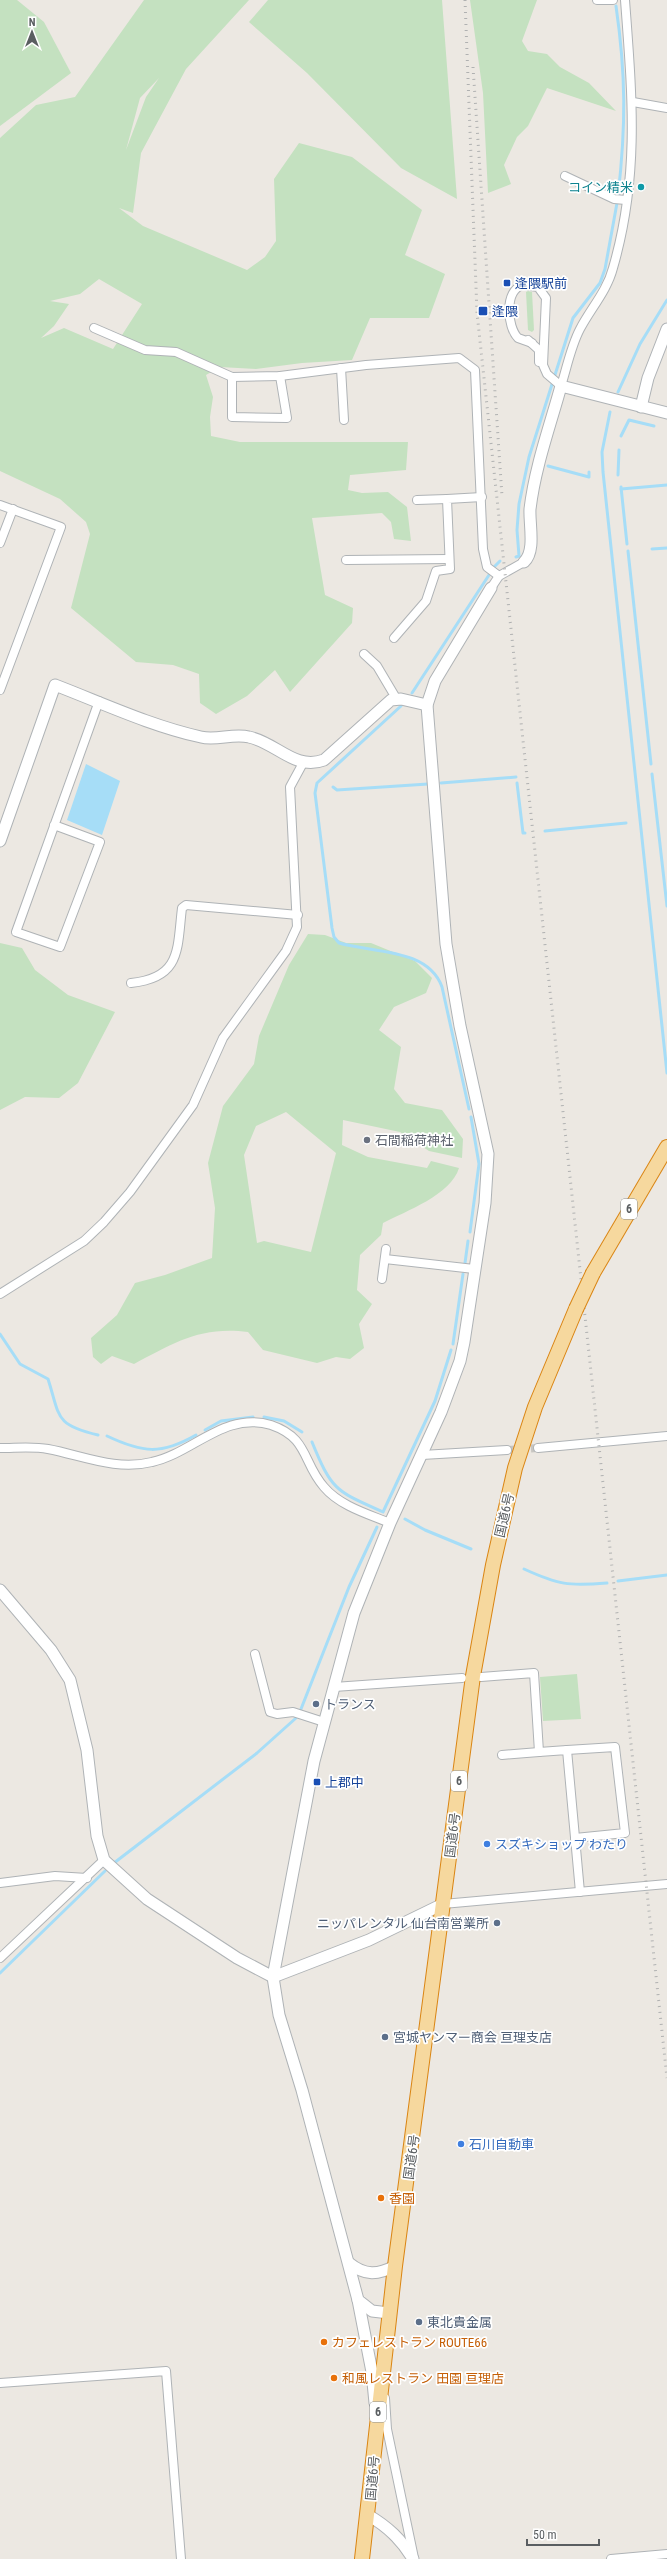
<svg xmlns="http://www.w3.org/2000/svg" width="667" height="2559" font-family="'Roboto Condensed','Noto Sans JP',sans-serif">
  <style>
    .green { fill: #c4e1c0; fill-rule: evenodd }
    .water { fill: #a6ddf7 }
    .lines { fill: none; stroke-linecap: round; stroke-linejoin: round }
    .stream { stroke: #a6ddf7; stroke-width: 3 }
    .minor-tunnel { stroke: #c8c6c2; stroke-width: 8; stroke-dasharray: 8 4; stroke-linecap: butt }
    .minor-casing { stroke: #afb3b6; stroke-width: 10 }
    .tertiary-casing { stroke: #afb3b6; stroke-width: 13 }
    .trunk-casing { stroke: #da8513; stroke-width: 16 }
    .minor { stroke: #fff; stroke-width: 8 }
    .tertiary { stroke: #fff; stroke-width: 11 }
    .trunk { stroke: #f6d89e; stroke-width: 14 }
    .rail { stroke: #b0b1b1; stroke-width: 3; stroke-dasharray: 1 5; stroke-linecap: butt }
    .trunk-bridge-casing { stroke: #da8513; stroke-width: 16; stroke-linecap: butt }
    .trunk-bridge { stroke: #f6d89e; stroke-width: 14 }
    .culture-dot { fill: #0f9aa8; stroke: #fff; stroke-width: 1.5 }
    .transit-dot { fill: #1a4fb4; stroke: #fff; stroke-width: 1.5 }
    .worship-dot { fill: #6b7280; stroke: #fff; stroke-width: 1.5 }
    .service-dot { fill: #5c6f8a; stroke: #fff; stroke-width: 1.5 }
    .shop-dot { fill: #3f7fe0; stroke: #fff; stroke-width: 1.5 }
    .food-dot { fill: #e8710a; stroke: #fff; stroke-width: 1.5 }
    .labels { text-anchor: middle; stroke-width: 3.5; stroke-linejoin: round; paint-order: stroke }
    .shield { fill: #fff; stroke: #8c8e90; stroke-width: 1 }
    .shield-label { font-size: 12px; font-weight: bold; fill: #5a5e61 }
    .culture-label { font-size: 13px; fill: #0d838f; stroke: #fff; text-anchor: end }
    .transit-label { font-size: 13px; fill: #164399; stroke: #fff; text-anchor: start }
    .worship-label { font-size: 13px; fill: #5b616d; stroke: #fff; text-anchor: start }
    .street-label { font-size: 13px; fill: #5a5e61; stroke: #fff }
    .service-label { font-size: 13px; fill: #4e5e75; stroke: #fff; text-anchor: start }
    .shop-label { font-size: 13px; fill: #366cbe; stroke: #fff; text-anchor: start }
    .food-label { font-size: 13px; fill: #c56008; stroke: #fff; text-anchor: start }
  </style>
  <rect width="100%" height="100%" fill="#ece8e2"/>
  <g class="green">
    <polygon points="0,0 17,0 44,22 71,73 0,126"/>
    <path d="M144,0H249L186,69L141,153L133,213L119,208L143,226L247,270L265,257L276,241L274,179L299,143L352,157L422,210L405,255L445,274L429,318H370L352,360L302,363L256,369L220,367L206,375L213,397L210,417L211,436L240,442H408L406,470L350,475L348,490L362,493L388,492L407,507L411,541L394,539L391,522L382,513L312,518L325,595L353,608L352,623L290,692L275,670L247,696L216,714L200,703L199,674L173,665L136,662L71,608L90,534L86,522L60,499L0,471V138L36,105L75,97ZM159,78L146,97L126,150L140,98ZM99,279L142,304L113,349L64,328L41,338L54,326L69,304L50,301L80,294Z"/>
    <polygon points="268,0 442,0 457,199 401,168 307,73 249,22"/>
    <polygon points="470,0 537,0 522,41 528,51 547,54 560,67 589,83 616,111 547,88 528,126 517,137 504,165 511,184 488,193 483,93"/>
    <polygon points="528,291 532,292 534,330 532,332 528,330 526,292"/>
    <path d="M308,934L325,935L346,943H371L415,961L432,978L426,993L394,1007L379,1030L401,1047L394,1089L405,1103L442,1110L463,1139L462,1158L429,1151L400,1132L343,1120L342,1145L368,1157L427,1168L431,1161L459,1168C451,1195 406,1211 383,1223L381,1235L360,1255L357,1290L372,1304L359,1324L364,1348L350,1359L336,1357L317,1363L263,1350L248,1332C200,1326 174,1343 134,1364L112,1356L101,1364L93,1357L91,1338L117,1315L135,1283L165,1275L212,1258L215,1208L208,1163L223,1106L254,1064L259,1036L289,965ZM286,1112L336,1153L311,1252L264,1241L257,1243L244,1155L256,1126Z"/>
    <polygon points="0,943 22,948 35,970 68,995 115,1012 78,1083 59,1098 25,1097 0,1110"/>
    <polygon points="577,1674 581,1719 543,1721 540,1677"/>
  </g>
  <polygon class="water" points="86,764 120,781 102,835 67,820"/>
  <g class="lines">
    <g class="stream">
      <path d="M616,6C626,75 626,126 618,196"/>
      <polyline points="618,392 640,344 667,300"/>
      <polyline points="610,412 602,452 603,472 667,1073"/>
      <polyline points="621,436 629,420 654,426"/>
      <polyline points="548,466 589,477 589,472"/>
      <polyline points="618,475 619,450"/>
      <polyline points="621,487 627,544"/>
      <polyline points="621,489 667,485"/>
      <polyline points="652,549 667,548"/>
      <polyline points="628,551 651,764"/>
      <polyline points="516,557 519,556 517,530 519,504 529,457 573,318 600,283 605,269 617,203"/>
      <polyline points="494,567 500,561"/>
      <polyline points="412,693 489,575"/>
      <path d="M401,706L317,783L315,793L332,928L334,937L339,943C373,953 428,948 442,987L469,1109"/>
      <polyline points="652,774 667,906"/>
      <polyline points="441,783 516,777"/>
      <polyline points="517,783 523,833 525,833"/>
      <polyline points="333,787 337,790 428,784"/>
      <polyline points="545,831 626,823"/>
      <polyline points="470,1232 479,1164 471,1117"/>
      <polyline points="465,1263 468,1241"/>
      <path d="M0,1334L20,1364L48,1379C60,1416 54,1425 98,1435"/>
      <polyline points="453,1344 463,1274"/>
      <polyline points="264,1417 284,1421 302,1432"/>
      <polyline points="205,1430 221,1421 253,1417"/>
      <path d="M107,1436C143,1453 161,1455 196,1435"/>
      <path d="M312,1442C332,1491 336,1491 383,1512L435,1401L451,1350"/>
      <polyline points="405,1519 425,1530 471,1549"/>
      <path d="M524,1569C559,1585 568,1586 607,1583"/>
      <polyline points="618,1581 667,1575"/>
      <polyline points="301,1709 349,1587 377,1527"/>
      <polyline points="114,1863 257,1753 296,1718"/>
      <polyline points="0,1973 105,1871"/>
    </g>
    <polyline class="minor-tunnel" points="507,1450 538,1448"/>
    <defs>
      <g id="minor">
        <polyline points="597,0 613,0"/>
        <polyline points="633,102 667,108"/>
        <polyline points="565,176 614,199 626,200"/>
        <polyline points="94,328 145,350 176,352 232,377 280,376 366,365 459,358 475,370 483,549 487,567 499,576"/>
        <polyline points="528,340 539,350 539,362"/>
        <path d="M532,343L518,338C507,327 504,290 523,285L538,287L546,298L543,365L547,374L561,386"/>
        <polyline points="341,368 344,420"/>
        <polyline points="232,377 232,417 287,418 280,376"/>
        <path d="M561,386C567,367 571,346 580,329C591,308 607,291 613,268C640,175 632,94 625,0"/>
        <polyline points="417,500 447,499"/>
        <polyline points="0,505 61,527 0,690"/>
        <polyline points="0,543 13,509"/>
        <polyline points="346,560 449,559"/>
        <polyline points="491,588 499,576 524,562"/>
        <polyline points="394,638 426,601 436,571 450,569 447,499 482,497"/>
        <polyline points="364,654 377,666 396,698"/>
        <polyline points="54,825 100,842 60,947 16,932 99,701"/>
        <path d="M131,983C182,978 177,948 182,908L186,905L298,915"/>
        <polyline points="385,1259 474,1269"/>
        <polyline points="382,1279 386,1249"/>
        <polyline points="0,1294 84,1241 104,1222 130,1192 193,1105 223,1038 286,951 297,927 290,787 303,763"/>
        <path d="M0,1448C16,1448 33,1446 48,1449C84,1456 116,1471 152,1462C193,1453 225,1411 271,1425C309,1438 302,1462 324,1487C340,1506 368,1514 390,1523"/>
        <polyline points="538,1448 667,1436"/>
        <polyline points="422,1455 507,1450"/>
        <polyline points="255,1654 270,1712 277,1714 293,1712 324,1722"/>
        <polyline points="481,1677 534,1673 539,1752 567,1750 580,1892"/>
        <polyline points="334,1687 462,1678"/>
        <polyline points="567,1750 615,1747 625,1833 575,1838"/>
        <polyline points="502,1755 539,1752"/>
        <polyline points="0,1883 55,1876 87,1878"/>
        <polyline points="443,1904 667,1884"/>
        <polyline points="0,1958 104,1860"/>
        <polyline points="0,2383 166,2371 181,2559"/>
        <polyline points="385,2398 387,2429 414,2558"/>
        <polyline points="611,2559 667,2554"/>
      </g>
      <g id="tertiary">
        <polyline points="641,407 648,378 667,329"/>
        <path d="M524,562C536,551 529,524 530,509C535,467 550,426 561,386L667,413"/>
        <path d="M0,841L55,685C102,703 151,726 201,737C216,741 233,733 249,737C277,743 295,771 324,760L391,700L401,699L427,705"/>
        <polyline points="0,1590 51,1650 70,1680 87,1750 97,1836 104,1860 147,1899 237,1958 273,1977 369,1940 443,1904"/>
        <path d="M349,2263C365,2276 378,2275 395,2266"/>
        <polyline points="358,2300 372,2372 375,2403"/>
        <polyline points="389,2313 372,2311 358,2300 302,2090 279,2015 273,1977 314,1761 354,1613 390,1523 441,1412 460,1361 464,1342 485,1203 488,1154 460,1026 446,944 427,705 435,681 491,588"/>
        <path d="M368,2515C388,2527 401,2539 413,2559"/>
      </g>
      <g id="trunk">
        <polyline points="593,1273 667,1147"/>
        <polyline points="362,2559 395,2266 473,1676 493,1565 515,1468 535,1407 576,1309"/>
      </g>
    </defs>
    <use href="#minor" class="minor-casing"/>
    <use href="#tertiary" class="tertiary-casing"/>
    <use href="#trunk" class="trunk-casing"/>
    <use href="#minor" class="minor"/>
    <use href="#tertiary" class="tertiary"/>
    <use href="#trunk" class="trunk"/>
    <g class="rail">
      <polyline points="465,0 477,313 667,2078"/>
      <polyline points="473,67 502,496"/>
    </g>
    <defs>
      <polyline id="trunk-bridge" points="576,1309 593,1273"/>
    </defs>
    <use href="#trunk-bridge" class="trunk-bridge-casing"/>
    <use href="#trunk-bridge" class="trunk-bridge"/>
  </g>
  <circle class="culture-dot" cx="641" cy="187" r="4"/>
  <g class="transit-dot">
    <rect x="503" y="279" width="8" height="8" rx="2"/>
    <rect x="478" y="306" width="10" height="10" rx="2"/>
    <rect x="313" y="1778" width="8" height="8" rx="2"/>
  </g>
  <circle class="worship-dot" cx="367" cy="1140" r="4"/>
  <g class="service-dot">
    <circle cx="316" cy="1704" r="4"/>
    <circle cx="497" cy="1923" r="4"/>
    <circle cx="385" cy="2037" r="4"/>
    <circle cx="419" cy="2322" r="4"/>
  </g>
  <g class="shop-dot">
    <circle cx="487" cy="1844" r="4"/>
    <circle cx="461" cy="2144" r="4"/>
  </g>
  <g class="food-dot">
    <circle cx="381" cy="2198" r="4"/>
    <circle cx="324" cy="2342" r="4"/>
    <circle cx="334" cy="2378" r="4"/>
  </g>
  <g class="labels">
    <g class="shield">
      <rect x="621" y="1199" width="16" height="20" rx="3"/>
      <rect x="451" y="1771" width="16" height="20" rx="3"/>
      <rect x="370" y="2402" width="16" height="20" rx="3"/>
    </g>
    <g class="shield-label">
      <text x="629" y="1213">6</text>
      <text x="459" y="1785">6</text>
      <text x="378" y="2416">6</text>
    </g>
    <g class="culture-label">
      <text x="633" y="192">コイン精米</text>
    </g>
    <g class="transit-label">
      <text x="515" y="288">逢隈駅前</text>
      <text x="492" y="316">逢隈</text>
      <text x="325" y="1787">上郡中</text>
    </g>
    <g class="worship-label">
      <text x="375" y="1145">石間稲荷神社</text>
    </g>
    <g class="street-label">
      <text transform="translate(504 1515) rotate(-77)" y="5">国道6号</text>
      <text transform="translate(452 1835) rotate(-83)" y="5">国道6号</text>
      <text transform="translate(411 2157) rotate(-82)" y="5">国道6号</text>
      <text transform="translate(372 2478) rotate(-85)" y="5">国道6号</text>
    </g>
    <g class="service-label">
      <text x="324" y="1709">トランス</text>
      <text x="489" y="1928" text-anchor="end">ニッパレンタル 仙台南営業所</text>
      <text x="393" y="2042">宮城ヤンマー商会 亘理支店</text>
      <text x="427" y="2327">東北貴金属</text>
    </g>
    <g class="shop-label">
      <text x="495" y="1849">スズキショップ わたり</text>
      <text x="469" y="2149">石川自動車</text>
    </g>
    <g class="food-label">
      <text x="389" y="2203">香園</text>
      <text x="332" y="2347">カフェレストラン ROUTE66</text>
      <text x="342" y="2383">和風レストラン 田園 亘理店</text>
    </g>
  </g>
  <g transform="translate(32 32)" stroke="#ffffff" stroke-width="3" paint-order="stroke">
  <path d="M0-3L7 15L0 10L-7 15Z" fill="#5a5e61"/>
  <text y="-6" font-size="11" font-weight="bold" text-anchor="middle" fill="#5a5e61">N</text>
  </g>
  <path d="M527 2539v6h72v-6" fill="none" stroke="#5a5e61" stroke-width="2"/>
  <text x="533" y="2539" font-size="12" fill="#5a5e61" stroke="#ffffff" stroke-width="3" paint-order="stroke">50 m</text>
</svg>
